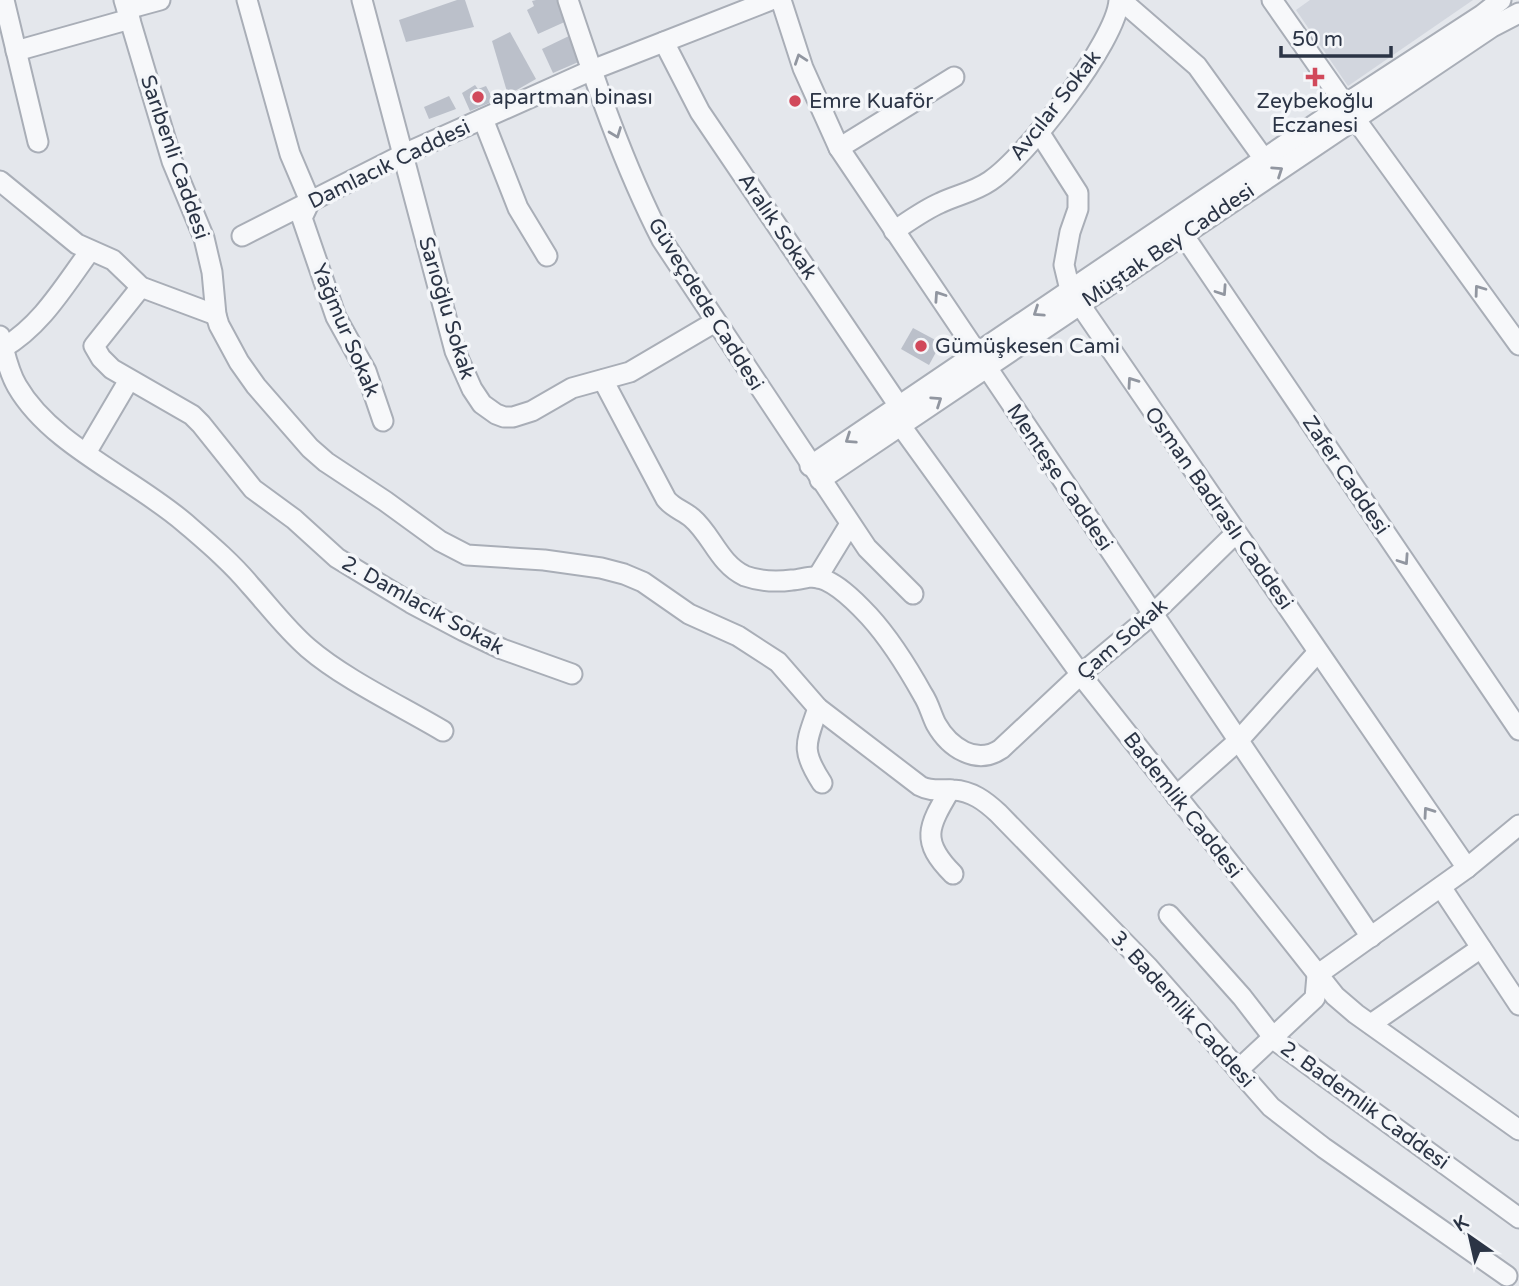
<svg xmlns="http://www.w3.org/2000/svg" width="1519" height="1286" font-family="'Varela Round',sans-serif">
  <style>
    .built { fill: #d2d6de }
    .building { fill: #bbc0ca }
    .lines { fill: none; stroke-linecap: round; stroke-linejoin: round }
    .minor-casing { stroke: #a9aeb7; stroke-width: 23 }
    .minor { stroke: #f7f8fa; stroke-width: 19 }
    .oneway { stroke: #9196a0 }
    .poi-dot { fill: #d1495b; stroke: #f4f6f9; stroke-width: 2.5 }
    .labels { text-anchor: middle; stroke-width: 7; stroke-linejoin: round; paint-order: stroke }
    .poi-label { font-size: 21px; fill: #2b3445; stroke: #f4f6f9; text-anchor: start }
    .street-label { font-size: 21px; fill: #2b3445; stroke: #f4f6f9 }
  </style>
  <rect width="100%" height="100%" fill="#e4e7ec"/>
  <polygon class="built" points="1310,0 1473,0 1348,86 1296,10"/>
  <g class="building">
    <polygon points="457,0 465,0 474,27 406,42 399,20"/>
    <polygon points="536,0 562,0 569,20 538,34 527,10 534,6 532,1"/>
    <polygon points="510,32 536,79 508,95 492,41"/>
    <polygon points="571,35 583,60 553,73 542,49"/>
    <polygon points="475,85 478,89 486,86 494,101 470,111 462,93"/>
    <polygon points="449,96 456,109 429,119 424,107"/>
    <polygon points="913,328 941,343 929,365 901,349"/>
  </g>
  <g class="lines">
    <defs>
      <g id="minor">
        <polyline points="4,0 38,142"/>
        <path d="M124,0L172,161L204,238L212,272L216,315L219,325L239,362L256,386L310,448L326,462L385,501L440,541L467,555L544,560L601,568L624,574L643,582L689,614L738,636L778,662L818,708L920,786C931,792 941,789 953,790C972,791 985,801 998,813L1149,968L1271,1107L1324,1148L1507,1276"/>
        <polyline points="247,0 290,154 310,201 302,218 336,317 366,371 383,421"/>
        <polyline points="362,0 455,351 472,389 482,404 496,414 504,417 513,417 532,411 572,388 630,372 715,322"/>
        <path d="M568,0C595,81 623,164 662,240L867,548L913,594"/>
        <polyline points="781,0 803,68 839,148 1371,937"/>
        <polyline points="1121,0 1197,66 1264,159"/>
        <polyline points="1272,0 1356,120 1519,345"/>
        <polyline points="127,9 160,0"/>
        <polyline points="664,42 700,112 899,406"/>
        <polyline points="16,51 130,19"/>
        <polyline points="483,119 518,208 547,256"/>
        <polyline points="1039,132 1078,193 1078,209 1070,232 1064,265 1070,290 1467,868"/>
        <polyline points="839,148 954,77"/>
        <polyline points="0,181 77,244 113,260 141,287 216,315"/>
        <polyline points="1176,224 1519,730"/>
        <path d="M894,231C909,221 924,210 940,203C957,195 974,192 990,181C1025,158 1117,41 1119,0"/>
        <polyline points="242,236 404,154 592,70 771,0"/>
        <polyline points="141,287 94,346 101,358 112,369 192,415 201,424 253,489 294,519 337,558 411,603 464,631 502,649 572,674"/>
        <path d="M0,336C5,353 8,371 17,386C51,445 133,478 185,523C207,542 231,562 250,585C269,606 286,629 308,648C344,679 401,706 443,731"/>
        <path d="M3,348C42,325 64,286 90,251"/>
        <path d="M603,380L666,499C673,508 684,511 692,518C712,535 719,564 745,576C759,581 777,582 792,580C799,580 806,577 813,577C833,578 856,602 869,616C890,639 908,668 923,695C929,704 931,714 936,724C949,747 976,766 1001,749L1081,674L1153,614L1236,533"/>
        <polyline points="901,426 1084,679 1335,996 1356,1014 1519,1130"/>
        <polyline points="86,453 129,380"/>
        <polyline points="810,466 1345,104 1482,15 1501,0"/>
        <polyline points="820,480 1492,27 1519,13"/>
        <polyline points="817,578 850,524"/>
        <path d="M818,708C806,744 800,749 822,783"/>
        <path d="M950,790C928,827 920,841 953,874"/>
        <polyline points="1176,796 1238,741 1318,652"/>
        <polyline points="1441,887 1519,1005"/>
        <polyline points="1169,915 1242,997 1276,1041 1519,1218"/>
        <polyline points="1371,1024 1481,948"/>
        <polyline points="1238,1070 1315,998 1317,975 1467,868 1519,825"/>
      </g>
    </defs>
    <use href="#minor" class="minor-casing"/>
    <use href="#minor" class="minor"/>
  </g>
  <defs><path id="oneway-chevron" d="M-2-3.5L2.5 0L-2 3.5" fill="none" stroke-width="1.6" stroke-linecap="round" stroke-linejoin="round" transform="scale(1.75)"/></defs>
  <g class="oneway">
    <use href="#oneway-chevron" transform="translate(800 59) rotate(-109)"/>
    <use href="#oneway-chevron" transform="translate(616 133) rotate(69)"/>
    <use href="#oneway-chevron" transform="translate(1278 171) rotate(-34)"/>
    <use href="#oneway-chevron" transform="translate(1479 290) rotate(-126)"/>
    <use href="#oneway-chevron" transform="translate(1222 291) rotate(56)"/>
    <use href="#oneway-chevron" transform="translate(939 296) rotate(-124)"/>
    <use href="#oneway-chevron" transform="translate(1038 312) rotate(146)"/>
    <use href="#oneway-chevron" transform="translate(1132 382) rotate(-125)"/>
    <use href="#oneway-chevron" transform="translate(937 401) rotate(-34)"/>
    <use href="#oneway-chevron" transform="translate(850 439) rotate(146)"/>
    <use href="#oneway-chevron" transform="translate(1404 560) rotate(56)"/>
    <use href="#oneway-chevron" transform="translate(1428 812) rotate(-125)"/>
  </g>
  <g class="poi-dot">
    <path d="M1311.5 66.5h7v7h7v7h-7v7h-7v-7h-7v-7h7z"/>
    <circle cx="478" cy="97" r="7"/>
    <circle cx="795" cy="101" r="7"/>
    <circle cx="921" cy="346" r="7"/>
  </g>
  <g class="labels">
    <g class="poi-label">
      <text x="492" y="104">apartman binası</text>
      <text x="809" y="108">Emre Kuaför</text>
      <text x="1315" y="108" text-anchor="middle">Zeybekoğlu<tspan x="1315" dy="24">Eczanesi</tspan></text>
      <text x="935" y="353">Gümüşkesen Cami</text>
    </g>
    <g class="street-label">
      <text transform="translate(1055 105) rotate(-52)" y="7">Avcılar Sokak</text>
      <text transform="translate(175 157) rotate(71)" y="7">Sarıbenli Caddesi</text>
      <text transform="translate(389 164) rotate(-26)" y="7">Damlacık Caddesi</text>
      <text transform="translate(778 226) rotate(56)" y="7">Aralık Sokak</text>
      <text transform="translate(1168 245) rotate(-34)" y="7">Müştak Bey Caddesi</text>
      <text transform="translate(706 304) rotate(58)" y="7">Güveçdede Caddesi</text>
      <text transform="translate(447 308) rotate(73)" y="7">Sarıoğlu Sokak</text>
      <text transform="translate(346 330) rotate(67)" y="7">Yağmur Sokak</text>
      <text transform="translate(1346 475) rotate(56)" y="7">Zafer Caddesi</text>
      <text transform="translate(1060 477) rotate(56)" y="7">Menteşe Caddesi</text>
      <text transform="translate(1219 508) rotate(55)" y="7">Osman Badraslı Caddesi</text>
      <text transform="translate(423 605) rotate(29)" y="7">2. Damlacık Sokak</text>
      <text transform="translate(1122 639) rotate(-41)" y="7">Çam Sokak</text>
      <text transform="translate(1183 805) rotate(52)" y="7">Bademlik Caddesi</text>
      <text transform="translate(1183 1009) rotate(48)" y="7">3. Bademlik Caddesi</text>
      <text transform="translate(1365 1105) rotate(36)" y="7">2. Bademlik Caddesi</text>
    </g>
  </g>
  <g transform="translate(1470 1237) rotate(326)" stroke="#f4f6f9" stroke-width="5" paint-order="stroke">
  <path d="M0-5L12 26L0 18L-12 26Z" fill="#2b3445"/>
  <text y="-10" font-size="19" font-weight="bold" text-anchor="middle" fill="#2b3445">K</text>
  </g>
  <path d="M1281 46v10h110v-10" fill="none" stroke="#2b3445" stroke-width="3.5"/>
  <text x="1292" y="46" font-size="21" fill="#2b3445" stroke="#f4f6f9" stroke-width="5" paint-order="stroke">50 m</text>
</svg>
